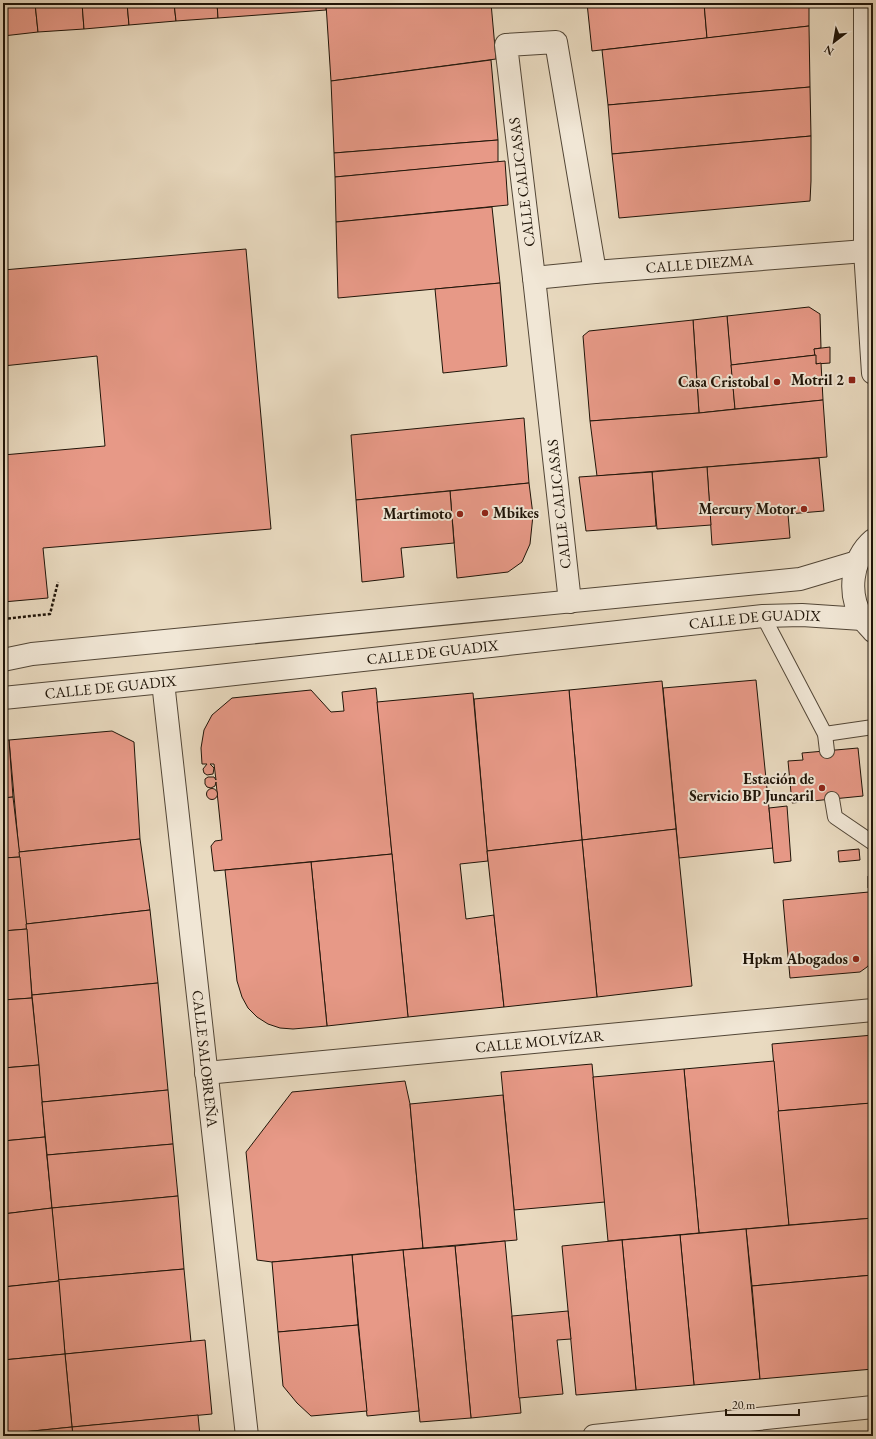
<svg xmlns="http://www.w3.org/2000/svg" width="876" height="1439" font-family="'EB Garamond',serif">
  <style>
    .building { fill: #e79987; stroke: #1f1408 }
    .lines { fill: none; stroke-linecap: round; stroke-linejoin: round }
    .service-casing { stroke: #524636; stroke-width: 16 }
    .minor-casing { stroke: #524636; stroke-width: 24 }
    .tertiary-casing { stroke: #524636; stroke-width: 24 }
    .path { stroke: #1f1408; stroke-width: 2.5; stroke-dasharray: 3 2; stroke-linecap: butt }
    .service { stroke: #f1e7d6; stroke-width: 14 }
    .minor { stroke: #f1e7d6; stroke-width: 22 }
    .tertiary { stroke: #f1e7d6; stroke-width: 22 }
    .poi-dot { fill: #8f2418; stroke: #f1e7d6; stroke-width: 1.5 }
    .labels { text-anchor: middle; stroke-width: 4; stroke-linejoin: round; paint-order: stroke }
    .street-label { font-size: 15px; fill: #1f1408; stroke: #f1e7d6 }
    .poi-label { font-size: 15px; font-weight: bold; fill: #1f1408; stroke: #f1e7d6; text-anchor: end }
  </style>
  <rect width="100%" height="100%" fill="#e9dac0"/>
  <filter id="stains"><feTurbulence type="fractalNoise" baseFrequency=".005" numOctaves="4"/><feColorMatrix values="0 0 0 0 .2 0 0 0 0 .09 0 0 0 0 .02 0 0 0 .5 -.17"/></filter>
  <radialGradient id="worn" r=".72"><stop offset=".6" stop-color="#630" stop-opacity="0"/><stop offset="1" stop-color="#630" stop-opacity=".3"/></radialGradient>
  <g class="building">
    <polygon points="3,3 35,3 38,32 3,36"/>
    <polygon points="35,3 82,3 84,29 38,32"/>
    <polygon points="82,3 127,3 129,25 84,29"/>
    <polygon points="127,3 174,3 176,21 129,25"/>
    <polygon points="174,3 217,3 218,18 176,21"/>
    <polygon points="217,3 326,3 326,10 218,18"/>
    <polygon points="337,3 491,3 496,59 331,81 326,4"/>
    <polygon points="587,3 704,3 707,38 592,51"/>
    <polygon points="704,3 809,3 809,26 707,38"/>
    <polygon points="809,26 810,87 608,105 602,50"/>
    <polygon points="491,60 498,140 334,153 331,81"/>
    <polygon points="810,87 811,136 612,154 608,105"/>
    <polygon points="811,136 811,181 810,201 619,218 612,154"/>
    <polygon points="498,140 498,162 335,177 334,153"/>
    <polygon points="505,161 508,205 336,222 335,177"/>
    <polygon points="492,207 500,283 338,298 336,222"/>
    <polygon points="246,249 271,529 43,548 48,598 3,602 3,455 105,446 97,356 3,366 3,270"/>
    <polygon points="500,283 507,366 443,373 435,289"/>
    <polygon points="809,307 820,314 821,348 814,349 816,355 731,365 727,316"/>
    <polygon points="727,316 735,409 699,413 693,320"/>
    <polygon points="693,320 699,413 590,421 583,336 589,331"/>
    <polygon points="830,347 830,363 816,364 814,349"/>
    <polygon points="816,355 816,364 821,363 823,400 735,409 731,365"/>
    <polygon points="823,400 827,457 597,476 590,421 699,413"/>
    <polygon points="524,418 529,483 356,500 351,435"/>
    <polygon points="819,458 824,511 788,514 790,538 712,545 707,467"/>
    <polygon points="707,467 711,525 657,529 652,472"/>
    <polygon points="652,472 656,526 586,531 579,477"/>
    <polygon points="529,483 533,515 530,544 522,562 508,572 457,578 450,491"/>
    <polygon points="450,491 454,543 401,548 404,577 362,582 356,500"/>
    <polygon points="756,680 773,848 679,858 663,688"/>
    <polygon points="662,681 676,829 582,840 569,690"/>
    <polygon points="376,688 392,854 214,871 211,846 215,841 222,840 216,782 215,786 211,788 207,787 205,784 205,779 208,777 214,777 216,780 214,764 210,764 214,768 213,774 207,775 204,773 203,769 207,764 202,764 201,748 204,730 212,715 232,698 311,690 331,712 344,711 342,692"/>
    <polygon points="569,690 582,840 487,851 474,699"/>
    <polygon points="473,693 488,861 460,864 466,919 494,915 504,1007 408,1017 377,702"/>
    <polygon points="112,731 134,742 140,839 19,852 9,740"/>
    <polygon points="3,740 9,740 13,797 3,798"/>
    <polygon points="858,748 863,796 792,803 788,761 803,760 802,753"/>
    <circle cx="212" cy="794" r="5.5"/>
    <polygon points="13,797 20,857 3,858 3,798"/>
    <polygon points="787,806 791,861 774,863 769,808"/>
    <polygon points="676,829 692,986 597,997 582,840"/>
    <polygon points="140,839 150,910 26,924 19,852"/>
    <polygon points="582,840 597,997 504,1007 487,851"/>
    <polygon points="859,849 860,860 839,862 838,851"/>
    <polygon points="392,854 408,1017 327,1026 311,862"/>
    <polygon points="20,857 27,929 3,931 3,858"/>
    <polygon points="311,862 327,1026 293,1029 280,1028 268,1024 257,1017 248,1008 242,997 237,981 225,870"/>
    <polygon points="868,876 873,876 873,887 868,888"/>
    <polygon points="869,892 873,934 873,960 867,967 860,972 790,978 783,900"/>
    <polygon points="150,910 158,983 32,995 26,924"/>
    <polygon points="27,929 32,998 3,1000 3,931"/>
    <polygon points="158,983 168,1090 42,1102 32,995"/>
    <polygon points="32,998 39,1065 3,1068 3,1000"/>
    <polygon points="873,1035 873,1103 778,1111 772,1044"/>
    <polygon points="774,1061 789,1225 699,1233 684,1069"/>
    <polygon points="592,1064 605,1202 514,1210 501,1072"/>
    <polygon points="39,1065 45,1137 3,1141 3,1068"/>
    <polygon points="684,1069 699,1233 608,1241 593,1077"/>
    <polygon points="405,1081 410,1104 423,1248 272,1262 257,1260 246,1152 292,1092"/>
    <polygon points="168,1090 173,1144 47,1155 42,1102"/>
    <polygon points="503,1095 517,1240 423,1248 410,1104"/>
    <polygon points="871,1103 873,1103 873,1218 789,1225 778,1111"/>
    <polygon points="45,1137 52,1208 3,1214 3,1141"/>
    <polygon points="173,1144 178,1196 52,1208 47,1155"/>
    <polygon points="178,1196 184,1269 58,1280 52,1208"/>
    <polygon points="52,1208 59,1281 3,1287 3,1214"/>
    <polygon points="873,1218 873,1275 752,1286 746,1229"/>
    <polygon points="746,1229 760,1379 694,1385 680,1235"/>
    <polygon points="680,1235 694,1385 636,1390 622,1240"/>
    <polygon points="622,1240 636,1390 576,1395 562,1246"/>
    <polygon points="505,1241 521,1413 471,1418 455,1246"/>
    <polygon points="455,1246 471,1418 420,1422 403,1250"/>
    <polygon points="403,1250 419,1411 367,1416 352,1255"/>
    <polygon points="352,1255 358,1325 278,1332 272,1262"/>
    <polygon points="184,1269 191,1342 65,1354 58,1280"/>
    <polygon points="873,1275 873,1369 760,1379 752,1286"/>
    <polygon points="59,1281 65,1354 3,1360 3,1287"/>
    <polygon points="568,1311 571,1339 557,1340 563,1394 519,1398 512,1316"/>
    <polygon points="358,1325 367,1411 311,1416 297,1403 283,1386 278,1332"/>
    <polygon points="205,1340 212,1414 72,1427 65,1354"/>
    <polygon points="65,1354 72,1427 3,1434 3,1360"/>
    <polygon points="198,1415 200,1436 73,1436 72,1427"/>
    <polygon points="72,1427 73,1436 3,1436 3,1434"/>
  </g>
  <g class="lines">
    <defs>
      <g id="service">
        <polyline points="763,616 825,734 827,751"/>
        <polyline points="825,734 873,727"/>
        <polyline points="832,799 835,817 873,843"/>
      </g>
      <g id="minor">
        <path id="s1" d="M534,278L595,272L865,251"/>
        <polyline points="570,602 534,278 506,45 556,42 595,272"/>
        <path id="s2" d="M163,682L247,1436"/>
        <path id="s3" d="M206,1073L873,1010"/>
        <polyline points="594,1436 873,1407"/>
      </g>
      <g id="tertiary">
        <polyline points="865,3 865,251 873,373"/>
        <path d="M873,540C851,559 847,595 863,619C865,623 870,627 873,631"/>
        <polyline points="3,660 32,654 800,579 857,562"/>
        <path id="s4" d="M3,698L163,682L763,616L802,615L862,619"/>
      </g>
    </defs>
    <use href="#service" class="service-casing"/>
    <use href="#minor" class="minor-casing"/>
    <use href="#tertiary" class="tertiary-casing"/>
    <polyline class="path" points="3,619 50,614 58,582"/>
    <use href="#service" class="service"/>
    <use href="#minor" class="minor"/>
    <use href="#tertiary" class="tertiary"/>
  </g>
  <g class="poi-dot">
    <rect x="848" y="376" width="8" height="8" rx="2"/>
    <circle cx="777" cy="382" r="4"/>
    <circle cx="804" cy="509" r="4"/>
    <circle cx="485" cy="513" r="4"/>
    <circle cx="460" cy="514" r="4"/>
    <circle cx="822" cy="788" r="4"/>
    <circle cx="856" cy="959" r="4"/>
  </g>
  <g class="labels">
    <g class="street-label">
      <text transform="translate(522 182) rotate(-97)" y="5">CALLE CALICASAS</text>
      <text dy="5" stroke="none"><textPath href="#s1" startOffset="166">CALLE DIEZMA</textPath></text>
      <text transform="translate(559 504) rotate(-96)" y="5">CALLE CALICASAS</text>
      <text dy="5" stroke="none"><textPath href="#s4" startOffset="756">CALLE DE GUADIX</textPath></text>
      <text dy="5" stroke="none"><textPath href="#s4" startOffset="432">CALLE DE GUADIX</textPath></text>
      <text dy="5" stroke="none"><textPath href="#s4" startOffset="108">CALLE DE GUADIX</textPath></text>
      <text dy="5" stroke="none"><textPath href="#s3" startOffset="335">CALLE MOLVÍZAR</textPath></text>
      <text dy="5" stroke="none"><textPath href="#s2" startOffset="379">CALLE SALOBREÑA</textPath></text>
    </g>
    <g class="poi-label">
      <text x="844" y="385">Motril 2</text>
      <text x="769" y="387">Casa Cristobal</text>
      <text x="796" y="514">Mercury Motor</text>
      <text x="493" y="518" text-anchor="start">Mbikes</text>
      <text x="452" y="519">Martimoto</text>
      <text x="814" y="784">Estación de<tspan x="814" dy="17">Servicio BP Juncaril</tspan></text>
      <text x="848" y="964">Hpkm Abogados</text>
    </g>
  </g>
  <rect width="876" height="1439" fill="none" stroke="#e9dac0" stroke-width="16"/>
  <rect x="4" y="4" width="868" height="1431" fill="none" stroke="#1f1408" stroke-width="2"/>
  <rect x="8" y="8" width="860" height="1423" fill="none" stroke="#1f1408"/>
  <g transform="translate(834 42) rotate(211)" stroke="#f1e7d6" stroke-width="3" paint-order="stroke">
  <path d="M0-3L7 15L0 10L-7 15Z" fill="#1f1408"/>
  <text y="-6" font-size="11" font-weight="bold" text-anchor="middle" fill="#1f1408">N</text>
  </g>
  <path d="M726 1409v6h73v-6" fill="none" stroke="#1f1408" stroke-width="2"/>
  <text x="732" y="1409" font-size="12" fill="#1f1408" stroke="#f1e7d6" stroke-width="3" paint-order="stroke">20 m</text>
  <rect width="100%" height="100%" filter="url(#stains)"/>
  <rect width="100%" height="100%" fill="url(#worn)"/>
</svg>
